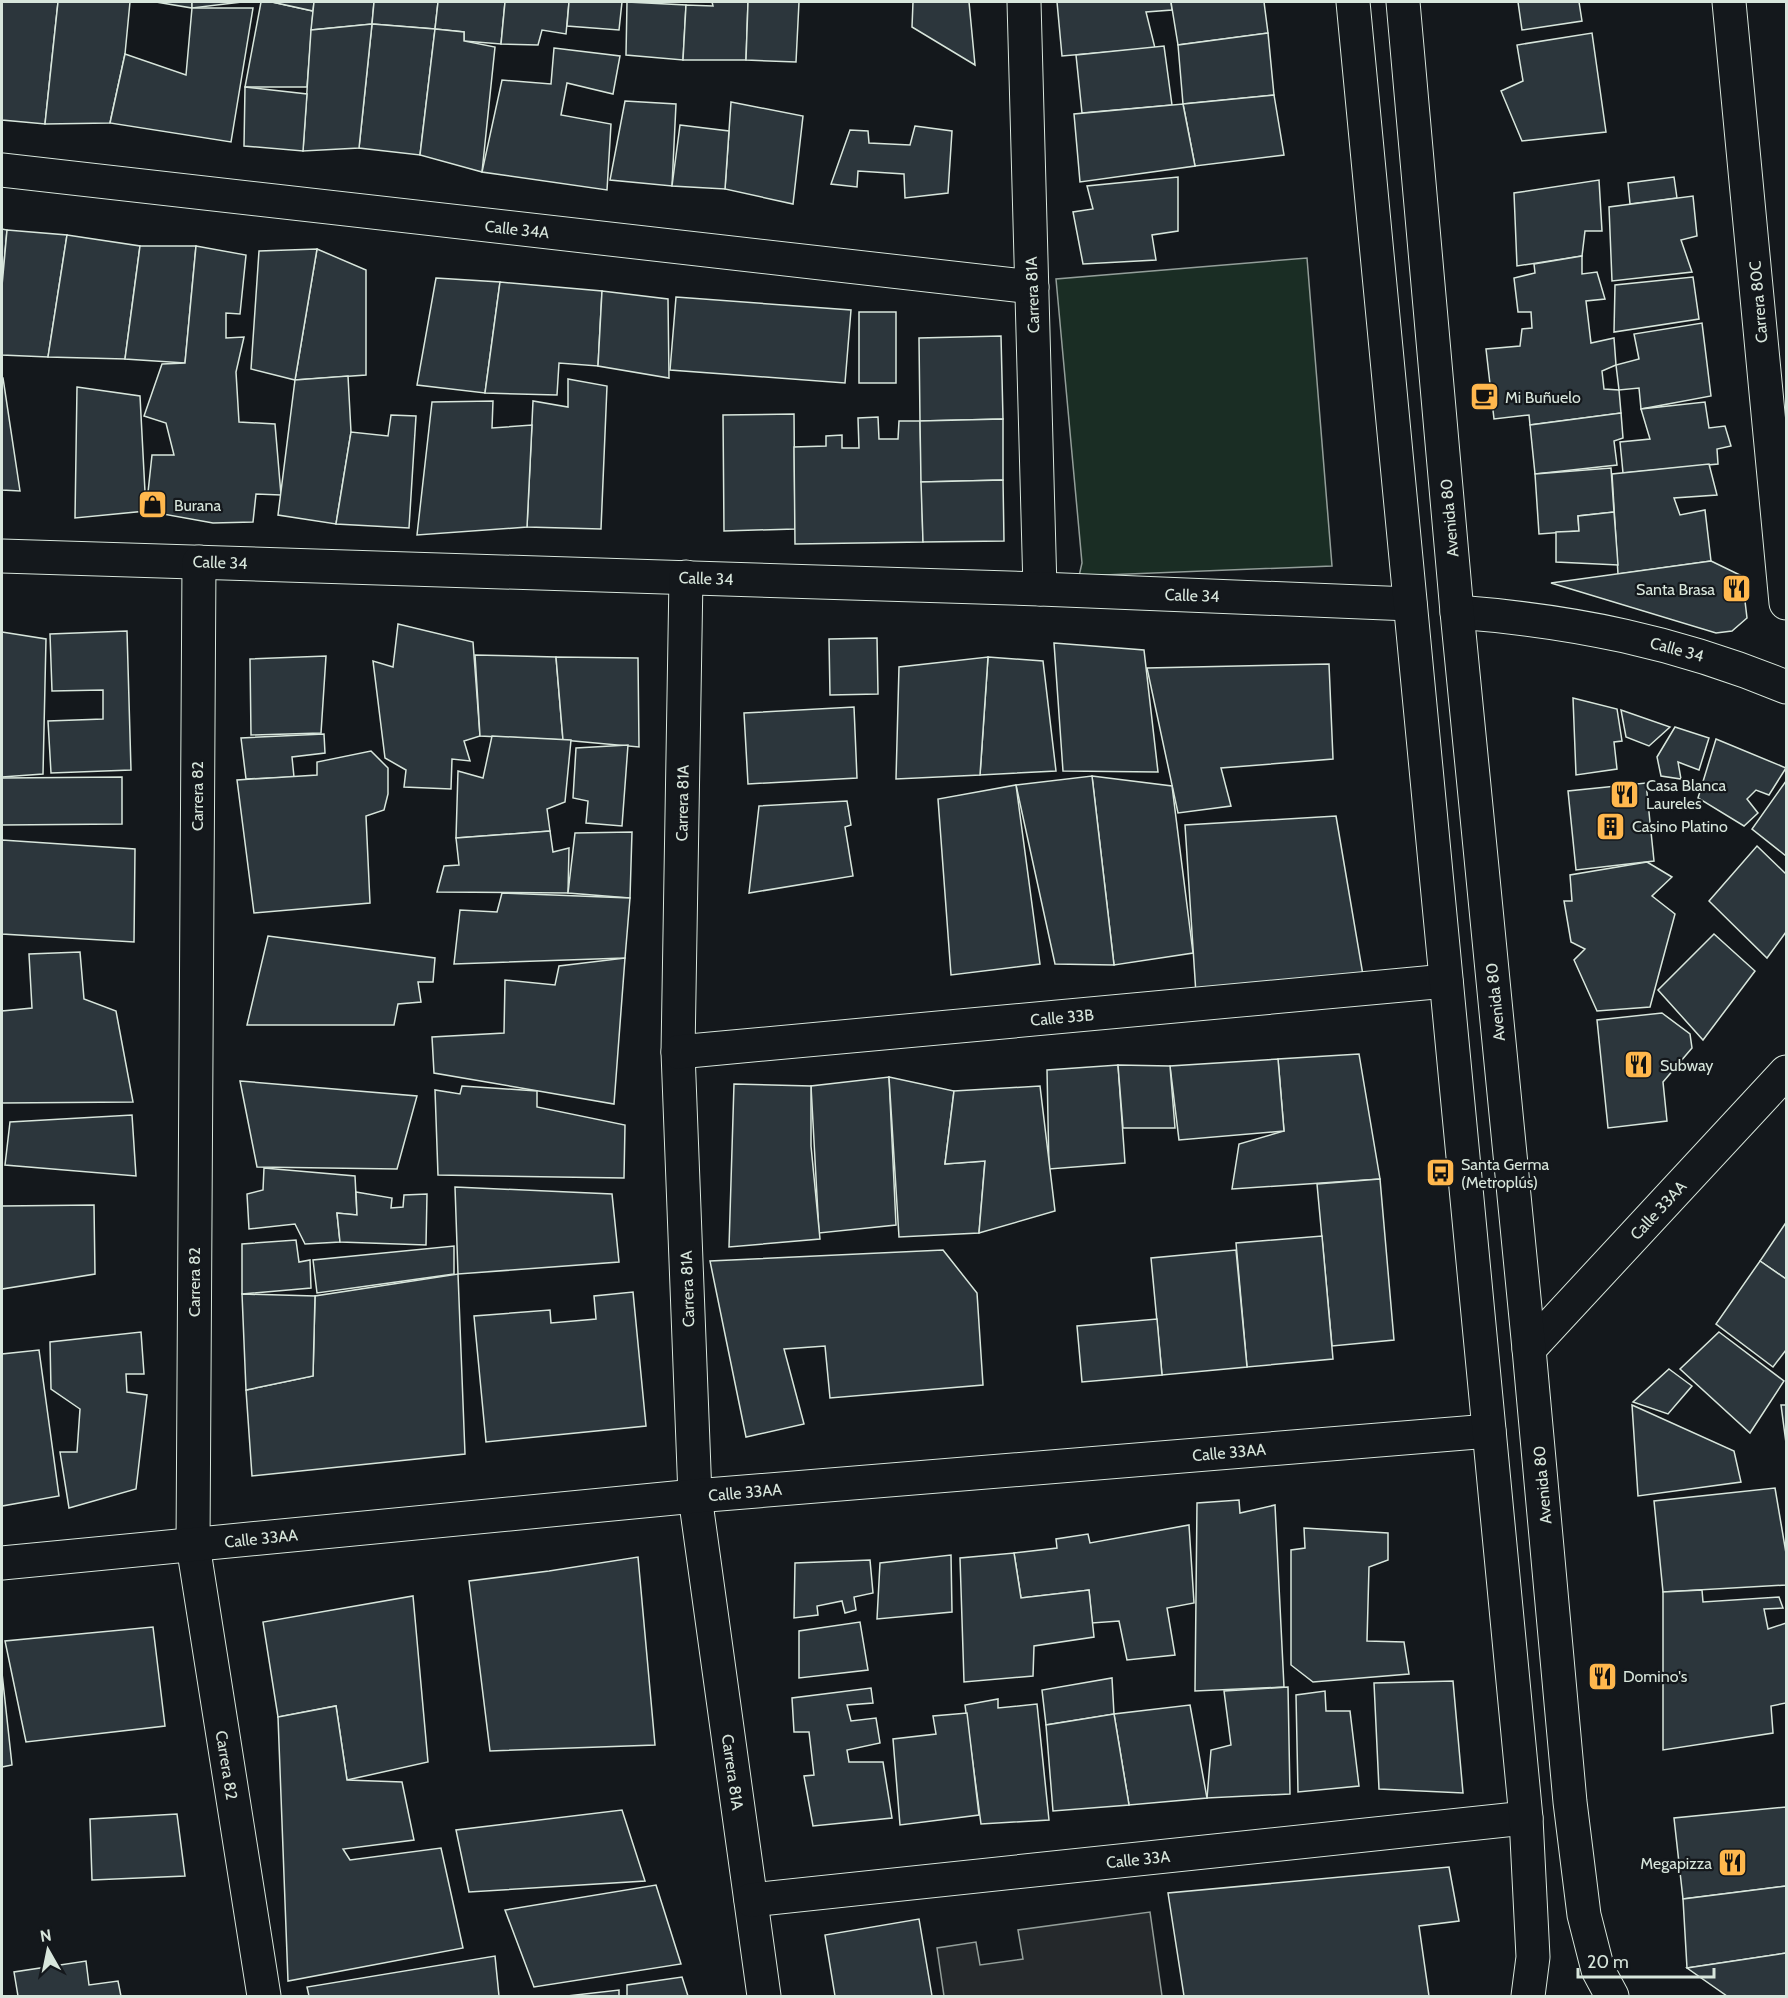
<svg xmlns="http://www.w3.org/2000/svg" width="1788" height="1998" font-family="Cabin,sans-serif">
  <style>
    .green { fill: #1a2d24; stroke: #939e99; stroke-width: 1.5 }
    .parking { fill: #24282b; stroke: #939e99; stroke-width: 1.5 }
    .building { fill: #2c363c; stroke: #d8e6dc; stroke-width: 1.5 }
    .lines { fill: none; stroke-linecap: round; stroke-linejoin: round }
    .street-casing { stroke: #d8e6dc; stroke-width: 35 }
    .primary-casing { stroke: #d8e6dc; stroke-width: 35 }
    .street { stroke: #14181c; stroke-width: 33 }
    .primary { stroke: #14181c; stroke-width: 33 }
    .labels { text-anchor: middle; stroke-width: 4.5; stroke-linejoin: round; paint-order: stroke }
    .street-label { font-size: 16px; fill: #d8e6dc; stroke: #14181c }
    .poi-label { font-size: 16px; fill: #d8e6dc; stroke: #14181c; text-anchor: start }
  </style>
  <rect width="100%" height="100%" fill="#14181c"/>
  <polygon class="green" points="1307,258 1332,566 1079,576 1082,563 1056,279"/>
  <polygon class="parking" points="1150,1912 1162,1996 944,1996 937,1948 976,1942 980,1965 1023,1959 1018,1930"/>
  <g class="building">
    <polygon points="2,2 58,2 45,124 2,120"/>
    <polygon points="58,2 130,2 125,54 110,123 45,124"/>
    <polygon points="156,2 192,2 192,8"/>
    <polygon points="192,2 242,2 192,8"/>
    <polygon points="261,2 272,2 313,11 307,87 245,87"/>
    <polygon points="272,2 314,2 313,11"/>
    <polygon points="314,2 374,2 372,24 311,30"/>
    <polygon points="374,2 438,2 435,29 372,24"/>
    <polygon points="438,2 505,2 501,44 464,41 464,32 435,29"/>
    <polygon points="505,2 569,2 566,34 542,30 538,45 501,44"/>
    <polygon points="569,2 622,2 619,30 567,26"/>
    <polygon points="627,2 686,5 683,60 626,55"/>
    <polygon points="712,2 748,2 746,60 683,60 686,5 713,6"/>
    <polygon points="748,2 799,2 796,62 746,60"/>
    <polygon points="913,2 969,2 975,65 912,27"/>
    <polygon points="1057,2 1171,2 1172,10 1146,12 1155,48 1062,56"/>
    <polygon points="1171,2 1264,2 1268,33 1178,45"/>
    <polygon points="1518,2 1579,2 1582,21 1522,30"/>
    <polygon points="192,8 253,8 231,142 110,123 125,54 186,75"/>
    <polygon points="372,24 435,29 420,155 359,148"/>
    <polygon points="372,24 359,148 303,151 311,30"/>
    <polygon points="435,29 464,32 464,41 495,47 482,172 420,155"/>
    <polygon points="1268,33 1274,95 1183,104 1178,45"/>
    <polygon points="1592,33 1606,132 1522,141 1501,91 1523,81 1517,45"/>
    <polygon points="1164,46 1172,105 1082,113 1076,55"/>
    <polygon points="554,48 620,56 613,94 567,83 561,115 611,124 607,190 482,172 502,80 551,84"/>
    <polygon points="245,87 307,94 303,151 244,146"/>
    <polygon points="1274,95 1284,155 1195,166 1183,104"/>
    <polygon points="625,101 676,104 672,186 610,180"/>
    <polygon points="731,102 803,116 793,204 725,189"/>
    <polygon points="1183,104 1195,166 1080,182 1074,114"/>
    <polygon points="680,125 729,131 725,189 672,186"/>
    <polygon points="915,126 952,131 948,193 905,198 904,174 858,171 857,187 831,184 850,130 868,131 869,143 910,145"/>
    <polygon points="1178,177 1178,231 1152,235 1156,260 1083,264 1073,212 1093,209 1087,186"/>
    <polygon points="1674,177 1677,198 1630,204 1628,183"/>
    <polygon points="1599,180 1602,231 1585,231 1582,256 1517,266 1514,193"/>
    <polygon points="1693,196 1697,236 1681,240 1692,272 1612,281 1609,207"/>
    <polygon points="2,229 7,230 2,286"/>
    <polygon points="7,230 67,235 48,357 2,355 2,286"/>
    <polygon points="67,235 140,246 125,359 48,357"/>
    <polygon points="140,246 196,246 185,363 125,359"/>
    <polygon points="196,246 246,255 240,314 226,313 226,338 244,337 236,372 239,422 275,424 281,495 256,494 253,522 213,523 146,511 152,455 174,455 166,423 144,416 162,364 185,363"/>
    <polygon points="317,249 366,270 366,375 295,380"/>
    <polygon points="317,249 295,380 251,369 259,251"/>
    <polygon points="1582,256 1582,274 1597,272 1605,299 1586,301 1591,343 1614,338 1616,365 1602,371 1604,389 1619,390 1621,413 1530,425 1529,415 1494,419 1486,349 1520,346 1522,329 1532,328 1531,312 1518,312 1514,278 1535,273 1534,264"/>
    <polygon points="1693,277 1699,319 1614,332 1615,285"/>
    <polygon points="436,278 500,282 485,393 417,385"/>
    <polygon points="500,282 602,291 598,366 559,363 557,395 485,393"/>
    <polygon points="602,291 668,299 669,378 598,366"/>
    <polygon points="676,297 851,310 845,383 670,370"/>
    <rect x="859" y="312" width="37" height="71"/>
    <polygon points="1702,323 1711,396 1641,409 1639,388 1619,390 1616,365 1639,359 1634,334"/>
    <polygon points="1001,336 1003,419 920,421 919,338"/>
    <polygon points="348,376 351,432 336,524 278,515 295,380"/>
    <polygon points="2,378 3,378 20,491 2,490"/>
    <polygon points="568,379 607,386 601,529 527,527 533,401 568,407"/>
    <polygon points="77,387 140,396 146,511 75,518"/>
    <polygon points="493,401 492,428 532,425 527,527 417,535 432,402"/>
    <polygon points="1705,402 1709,428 1725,426 1731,446 1717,449 1718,464 1623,473 1620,442 1650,439 1641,409"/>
    <polygon points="1621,413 1623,438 1614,441 1617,465 1535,474 1530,425"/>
    <polygon points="794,414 795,529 724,531 723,415"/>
    <polygon points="391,415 416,416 409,528 336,524 351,432 388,436"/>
    <polygon points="878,417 879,439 898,439 899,421 920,421 923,542 795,544 794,447 826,446 826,436 842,435 842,448 859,448 858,418"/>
    <polygon points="1003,419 1003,480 921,482 920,421"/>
    <polygon points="1709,464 1717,495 1674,498 1680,515 1705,510 1711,561 1618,574 1612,474"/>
    <polygon points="1611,468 1614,512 1578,516 1579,531 1539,534 1535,474"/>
    <polygon points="1003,480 1004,541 923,542 921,482"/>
    <polygon points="1614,512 1618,565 1556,562 1556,532 1579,531 1578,516"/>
    <polygon points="1711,561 1742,576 1747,618 1732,631 1716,633 1551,583"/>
    <polygon points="398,624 473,642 480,736 464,741 470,761 452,759 451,789 404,787 406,770 385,758 373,661 393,667"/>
    <polygon points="127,631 131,770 51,773 48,721 103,719 103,690 52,691 50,634"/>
    <polygon points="2,632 46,639 43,774 2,777"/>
    <polygon points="877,638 878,694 830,695 829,639"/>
    <polygon points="1054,643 1144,650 1158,772 1063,771"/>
    <polygon points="475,655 556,657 563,740 480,736"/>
    <polygon points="326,656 321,733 251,735 250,659"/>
    <polygon points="556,657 638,658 639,747 563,740"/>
    <polygon points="988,657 1043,661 1056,771 980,775"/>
    <polygon points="988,657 980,775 896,779 899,667"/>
    <polygon points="1329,664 1333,759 1221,768 1231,806 1178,813 1147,668"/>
    <polygon points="1573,698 1617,709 1622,741 1614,742 1617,769 1576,775"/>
    <polygon points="854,707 857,778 748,784 744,713"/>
    <polygon points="1621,710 1670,727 1649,746 1626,737"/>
    <polygon points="1675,727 1709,738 1699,770 1678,762 1681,779 1661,776 1657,757"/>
    <polygon points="324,734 325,753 292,757 294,777 246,779 241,738"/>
    <polygon points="492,736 571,740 565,802 547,809 550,831 456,838 458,771 483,778"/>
    <polygon points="1716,739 1786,768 1769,795 1756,790 1747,799 1758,813 1744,826 1698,798"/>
    <polygon points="628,745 622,826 586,823 588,801 573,798 576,748"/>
    <polygon points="371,751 388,768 388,794 384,810 366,816 370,903 254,913 237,780 317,775 317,762"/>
    <polygon points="1092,776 1172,786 1193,953 1114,965"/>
    <polygon points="1092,776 1114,965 1055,964 1016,785"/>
    <polygon points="122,777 122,824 2,825 2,778"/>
    <polygon points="1786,781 1786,856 1752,829"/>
    <polygon points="1646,783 1654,861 1576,870 1568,791"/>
    <polygon points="1016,785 1040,964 951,975 938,799"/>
    <polygon points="847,801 851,825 845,827 853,876 749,893 759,806"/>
    <polygon points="1336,816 1363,975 1196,994 1185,825"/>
    <polygon points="550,831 553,852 569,848 568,893 437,892 444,866 459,865 456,838"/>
    <polygon points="632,832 630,898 568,893 575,833"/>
    <polygon points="2,840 135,849 134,942 2,934"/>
    <polygon points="1757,846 1786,874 1786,932 1767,958 1709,901"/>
    <polygon points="1647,862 1672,877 1652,896 1675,914 1650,1007 1597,1011 1574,960 1585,949 1571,942 1564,901 1572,901 1570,875"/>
    <polygon points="502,893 630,898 625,958 454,964 460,910 497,912"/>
    <polygon points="1714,934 1755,971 1703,1040 1658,990"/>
    <polygon points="268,936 435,958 433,982 418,982 421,1002 398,1004 394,1025 247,1025"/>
    <polygon points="80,952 84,999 116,1011 133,1102 2,1103 2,1011 32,1008 29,954"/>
    <polygon points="625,958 614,1104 434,1073 432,1037 504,1033 505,980 555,985 559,966"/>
    <polygon points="1662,1013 1690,1034 1692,1048 1663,1082 1667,1121 1608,1128 1597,1020"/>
    <polygon points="1359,1054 1380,1179 1232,1189 1239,1144 1284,1131 1278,1059"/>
    <polygon points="1278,1059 1284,1131 1179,1140 1170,1066"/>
    <polygon points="1118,1065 1125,1163 1049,1169 1047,1070"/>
    <polygon points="1118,1065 1170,1066 1175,1128 1123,1128"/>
    <polygon points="889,1077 896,1225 819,1233 811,1086"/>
    <polygon points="889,1077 954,1091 945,1164 985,1161 979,1233 899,1237"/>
    <polygon points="240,1081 417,1096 397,1169 257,1167"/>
    <polygon points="734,1084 811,1086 811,1146 820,1239 729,1247"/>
    <polygon points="462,1086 537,1091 537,1107 625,1125 624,1178 438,1175 435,1090 460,1094"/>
    <polygon points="1040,1086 1055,1211 979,1233 985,1161 945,1164 954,1091"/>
    <polygon points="132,1115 136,1176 5,1165 10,1122"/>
    <polygon points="264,1168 355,1176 357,1215 337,1213 340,1242 305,1244 295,1224 249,1229 247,1194 263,1190"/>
    <polygon points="1380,1179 1394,1340 1332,1346 1317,1184"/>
    <polygon points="455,1187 612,1194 619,1262 458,1274"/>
    <polygon points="356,1192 392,1198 391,1208 403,1207 404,1195 427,1194 426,1245 340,1242 337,1213 357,1215"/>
    <polygon points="94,1205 95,1274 2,1289 2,1206"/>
    <polygon points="1785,1224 1786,1225 1786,1279 1760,1261"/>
    <polygon points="1322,1236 1333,1359 1247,1367 1236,1243"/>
    <polygon points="296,1240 299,1262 310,1260 311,1288 242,1294 242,1244"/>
    <polygon points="454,1246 454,1274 317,1293 313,1260"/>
    <polygon points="943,1250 977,1293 983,1385 830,1398 825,1346 784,1349 804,1424 746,1437 710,1261"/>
    <polygon points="1236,1250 1247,1367 1162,1375 1151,1258"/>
    <polygon points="1760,1261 1786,1279 1786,1350 1773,1367 1716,1324"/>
    <polygon points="458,1274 465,1454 252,1476 246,1390 313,1376 315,1296"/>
    <polygon points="633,1292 646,1426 486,1442 474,1316 550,1310 551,1323 596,1319 594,1296"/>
    <polygon points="242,1294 315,1296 313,1376 246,1390"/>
    <polygon points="1157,1319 1162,1375 1082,1382 1077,1326"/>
    <polygon points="141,1332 144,1374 126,1374 127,1392 147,1395 136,1489 69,1508 60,1452 77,1452 80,1409 51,1389 50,1342"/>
    <polygon points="1719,1332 1784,1381 1750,1433 1680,1369"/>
    <polygon points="39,1350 59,1496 2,1506 2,1354"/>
    <polygon points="1669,1369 1692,1386 1668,1414 1633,1402"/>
    <polygon points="1632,1405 1734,1451 1741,1482 1638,1496"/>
    <polygon points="1781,1405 1786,1405 1786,1443"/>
    <polygon points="1775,1488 1786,1553 1786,1585 1663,1592 1654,1501"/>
    <polygon points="1239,1500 1240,1513 1275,1505 1284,1687 1195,1691 1197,1503"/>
    <polygon points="1189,1525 1194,1603 1167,1608 1175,1655 1127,1660 1119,1621 1092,1623 1089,1590 1021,1598 1014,1553 1057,1548 1056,1539 1088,1534 1090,1543"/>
    <polygon points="1304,1528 1388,1533 1388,1560 1369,1567 1367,1641 1404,1642 1409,1674 1313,1682 1291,1665 1291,1550 1305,1548"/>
    <polygon points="1014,1553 1021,1598 1089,1590 1094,1637 1034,1646 1033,1676 964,1682 960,1558"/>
    <polygon points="951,1555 952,1612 877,1619 880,1563"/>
    <polygon points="638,1557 655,1745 490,1751 469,1581 549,1571"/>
    <polygon points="870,1560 873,1593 854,1597 856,1610 845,1613 842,1601 817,1606 818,1615 794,1618 795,1563"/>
    <polygon points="1702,1590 1703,1602 1779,1597 1783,1608 1764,1609 1768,1629 1786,1623 1786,1703 1771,1706 1773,1733 1663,1750 1663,1592"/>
    <polygon points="413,1596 428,1762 347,1780 336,1706 278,1717 263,1622"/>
    <polygon points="860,1622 868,1670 799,1678 799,1631"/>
    <polygon points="153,1627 165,1726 26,1742 5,1641"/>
    <polygon points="2,1673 12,1765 2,1767"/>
    <polygon points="1112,1678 1114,1714 1046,1725 1042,1690"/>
    <polygon points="1453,1681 1463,1793 1379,1789 1374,1683"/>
    <polygon points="1288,1687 1290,1794 1207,1798 1211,1750 1231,1745 1224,1691"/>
    <polygon points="871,1688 873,1703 847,1705 851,1721 876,1718 880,1743 847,1750 849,1762 883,1762 892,1818 813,1826 804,1776 814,1775 809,1732 794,1732 792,1698"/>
    <polygon points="1325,1691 1326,1711 1350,1711 1359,1786 1298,1792 1296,1695"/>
    <polygon points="998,1699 998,1708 1037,1704 1049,1820 981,1824 965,1705"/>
    <polygon points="1190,1705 1207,1798 1129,1805 1114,1714"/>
    <polygon points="336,1706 347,1780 402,1782 414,1840 343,1849 350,1860 441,1848 463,1948 288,1981 278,1717"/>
    <polygon points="967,1713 979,1815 900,1825 893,1739 936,1734 933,1716"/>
    <polygon points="1114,1714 1129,1805 1053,1811 1046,1725"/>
    <polygon points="1786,1807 1786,1886 1683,1899 1674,1818"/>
    <polygon points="622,1810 645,1881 469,1892 456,1830"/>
    <polygon points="177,1814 185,1876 92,1880 90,1819"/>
    <polygon points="1449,1867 1459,1921 1419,1926 1429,1996 1184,1996 1168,1893"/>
    <polygon points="656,1885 681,1964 534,1987 505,1910"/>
    <polygon points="1786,1886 1786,1953 1687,1968 1683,1899"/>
    <polygon points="919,1919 932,1996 835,1996 825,1935"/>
    <polygon points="1786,1953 1786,1996 1727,1996 1687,1968"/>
    <polygon points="495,1956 499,1996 309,1996 307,1987"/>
    <polygon points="86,1961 89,1985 118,1981 121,1996 18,1996 14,1972"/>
    <polygon points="682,1977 688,1996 627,1996 627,1985"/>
    <polygon points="619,1990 619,1996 567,1996"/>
  </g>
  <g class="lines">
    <defs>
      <g id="street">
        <polyline points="1024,2 1040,589"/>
        <polyline points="1729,2 1786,603"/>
        <polyline points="2,170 1032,287"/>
        <polyline points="2,556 1040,589 1410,604"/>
        <polyline points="199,562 193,1545 264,1996"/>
        <polyline points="686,577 678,1052 695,1496 764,1996"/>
        <path d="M1457,612C1574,621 1677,642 1786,687"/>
        <polyline points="678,1052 1446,981"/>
        <polyline points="1529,1349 1786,1072"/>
        <polyline points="2,1563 695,1496 1489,1431"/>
        <polyline points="751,1900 1526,1818"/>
      </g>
      <g id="primary">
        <polyline points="1353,2 1526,1818 1533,1957 1528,1996"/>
        <polyline points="1403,2 1457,612 1529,1349 1570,1802 1584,1915 1598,1970 1612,1996"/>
      </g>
    </defs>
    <use href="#street" class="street-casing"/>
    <use href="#primary" class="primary-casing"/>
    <use href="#street" class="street"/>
    <use href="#primary" class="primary"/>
  </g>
  <defs>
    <symbol id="cafe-square" viewBox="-11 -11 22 22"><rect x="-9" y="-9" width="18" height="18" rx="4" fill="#ffb74d" stroke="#14181c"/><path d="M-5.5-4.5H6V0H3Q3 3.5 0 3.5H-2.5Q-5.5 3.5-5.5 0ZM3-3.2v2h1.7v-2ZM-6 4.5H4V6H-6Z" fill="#111"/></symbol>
    <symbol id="shop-square" viewBox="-11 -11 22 22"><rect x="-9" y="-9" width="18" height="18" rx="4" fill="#ffb74d" stroke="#14181c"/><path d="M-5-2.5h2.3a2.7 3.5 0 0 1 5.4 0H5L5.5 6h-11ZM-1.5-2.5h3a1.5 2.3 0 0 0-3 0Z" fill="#111"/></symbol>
    <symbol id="restaurant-square" viewBox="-11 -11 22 22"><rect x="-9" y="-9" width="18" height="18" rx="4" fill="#ffb74d" stroke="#14181c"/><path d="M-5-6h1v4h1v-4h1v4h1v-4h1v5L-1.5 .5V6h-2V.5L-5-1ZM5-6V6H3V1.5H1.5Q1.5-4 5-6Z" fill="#111"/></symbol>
    <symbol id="building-square" viewBox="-11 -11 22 22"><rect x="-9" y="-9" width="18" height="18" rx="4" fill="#ffb74d" stroke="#14181c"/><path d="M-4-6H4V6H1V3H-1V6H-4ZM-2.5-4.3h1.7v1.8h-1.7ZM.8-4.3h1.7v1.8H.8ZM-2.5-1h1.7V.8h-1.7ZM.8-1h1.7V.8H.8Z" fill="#111"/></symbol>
    <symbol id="bus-square" viewBox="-11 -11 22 22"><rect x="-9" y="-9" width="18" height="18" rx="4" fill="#ffb74d" stroke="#14181c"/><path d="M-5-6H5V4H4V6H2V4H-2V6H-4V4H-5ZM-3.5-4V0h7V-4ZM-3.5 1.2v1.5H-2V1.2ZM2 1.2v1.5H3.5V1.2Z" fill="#111"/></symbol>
  </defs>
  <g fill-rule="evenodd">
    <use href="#cafe-square" x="1468" y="380" width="33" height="33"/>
    <use href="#shop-square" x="136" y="488" width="33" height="33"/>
    <use href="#restaurant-square" x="1720" y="572" width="33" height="33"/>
    <use href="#restaurant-square" x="1608" y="778" width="33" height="33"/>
    <use href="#building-square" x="1594" y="810" width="33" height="33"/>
    <use href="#restaurant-square" x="1622" y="1048" width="33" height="33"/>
    <use href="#bus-square" x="1424" y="1156" width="33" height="33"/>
    <use href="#restaurant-square" x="1586" y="1660" width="33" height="33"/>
    <use href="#restaurant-square" x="1716" y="1846" width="33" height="33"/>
  </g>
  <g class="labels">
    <g class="street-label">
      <text transform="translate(517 229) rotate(6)" y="6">Calle 34A</text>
      <text transform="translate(1032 295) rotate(-92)" y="6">Carrera 81A</text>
      <text transform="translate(1758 302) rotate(-95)" y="6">Carrera 80C</text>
      <text transform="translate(1449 518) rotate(-95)" y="6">Avenida 80</text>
      <text transform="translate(220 562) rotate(2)" y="6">Calle 34</text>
      <text transform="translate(706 578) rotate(2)" y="6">Calle 34</text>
      <text transform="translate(1192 595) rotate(2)" y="6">Calle 34</text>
      <text transform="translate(1677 649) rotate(15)" y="6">Calle 34</text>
      <text transform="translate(197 796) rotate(-90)" y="6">Carrera 82</text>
      <text transform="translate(682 803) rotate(-89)" y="6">Carrera 81A</text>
      <text transform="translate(1495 1002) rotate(-96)" y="6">Avenida 80</text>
      <text transform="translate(1062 1017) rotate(-5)" y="6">Calle 33B</text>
      <text transform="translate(1658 1210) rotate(-47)" y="6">Calle 33AA</text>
      <text transform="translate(194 1282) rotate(-90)" y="6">Carrera 82</text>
      <text transform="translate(687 1289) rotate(-92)" y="6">Carrera 81A</text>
      <text transform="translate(1229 1452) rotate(-5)" y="6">Calle 33AA</text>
      <text transform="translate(1542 1485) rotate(-95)" y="6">Avenida 80</text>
      <text transform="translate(745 1492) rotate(-5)" y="6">Calle 33AA</text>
      <text transform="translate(261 1538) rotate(-6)" y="6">Calle 33AA</text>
      <text transform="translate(227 1765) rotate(81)" y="6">Carrera 82</text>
      <text transform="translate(733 1772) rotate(82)" y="6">Carrera 81A</text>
      <text transform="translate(1138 1859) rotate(-6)" y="6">Calle 33A</text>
    </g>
    <g class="poi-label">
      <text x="1505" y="403">Mi Buñuelo</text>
      <text x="174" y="511">Burana</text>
      <text x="1715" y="595" text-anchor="end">Santa Brasa</text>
      <text x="1646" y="791">Casa Blanca<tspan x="1646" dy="18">Laureles</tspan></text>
      <text x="1632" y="832">Casino Platino</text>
      <text x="1660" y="1071">Subway</text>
      <text x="1461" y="1170">Santa Germa<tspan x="1461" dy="18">(Metroplús)</tspan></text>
      <text x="1623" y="1682">Domino's</text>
      <text x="1712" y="1869" text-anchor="end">Megapizza</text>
    </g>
  </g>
  <rect width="1788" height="1998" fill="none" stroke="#d8e6dc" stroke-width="6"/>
  <g transform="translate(48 1950) rotate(351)" stroke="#14181c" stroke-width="4.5" paint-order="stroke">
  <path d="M0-4.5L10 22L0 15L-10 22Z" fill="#d8e6dc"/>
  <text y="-9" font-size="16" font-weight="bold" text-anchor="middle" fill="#d8e6dc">N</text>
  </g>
  <path d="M1578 1968v9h136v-9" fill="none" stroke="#d8e6dc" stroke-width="3"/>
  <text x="1587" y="1968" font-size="18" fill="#d8e6dc" stroke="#14181c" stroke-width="4.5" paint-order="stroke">20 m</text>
</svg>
